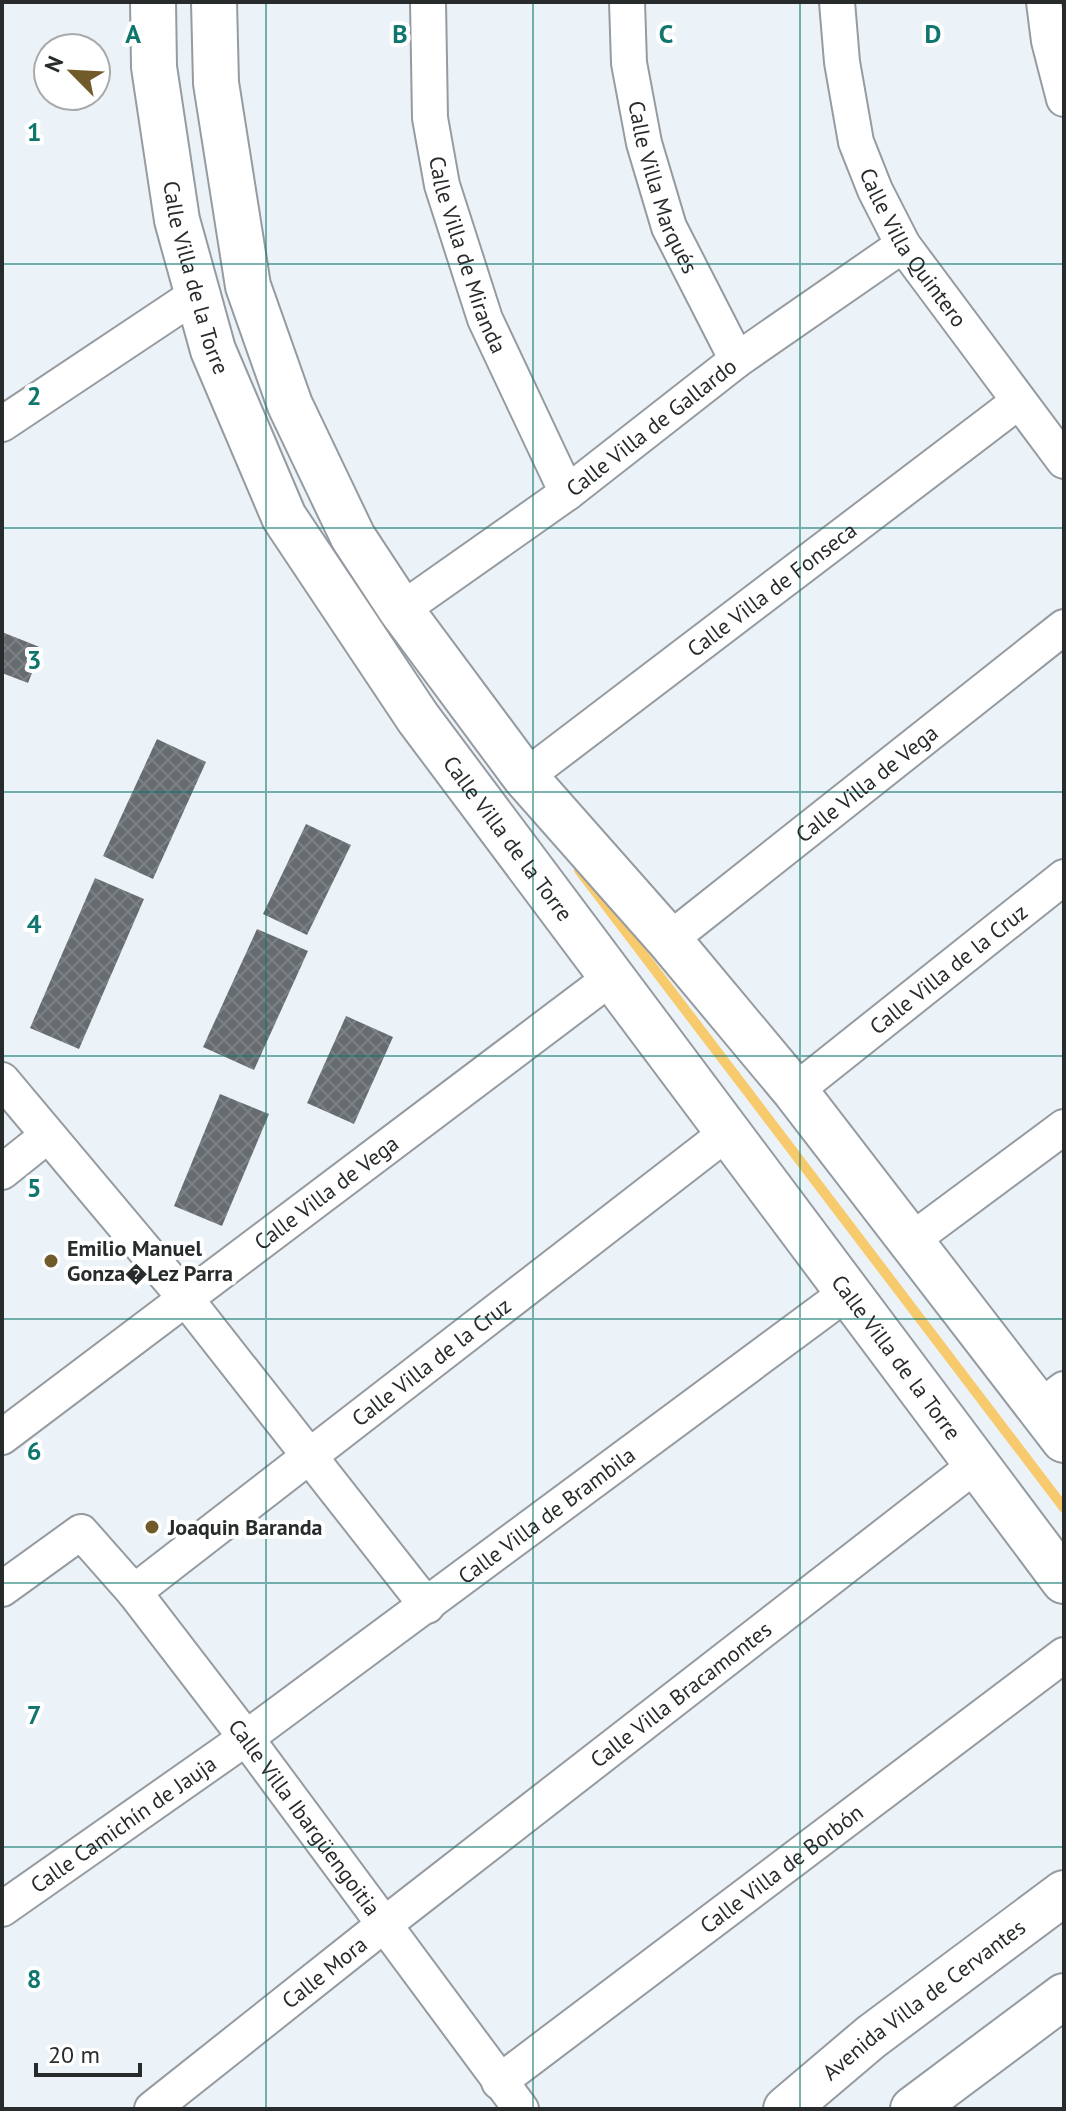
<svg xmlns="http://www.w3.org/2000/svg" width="1066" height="2111" font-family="'PT Sans',sans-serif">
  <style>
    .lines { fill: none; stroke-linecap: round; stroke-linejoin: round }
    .stream { stroke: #f7ca6e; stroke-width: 10 }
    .building { fill: url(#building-cross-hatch) }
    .street-casing { stroke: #959ba0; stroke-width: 38 }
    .secondary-casing { stroke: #959ba0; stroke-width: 48 }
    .street { stroke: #fff; stroke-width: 34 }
    .secondary { stroke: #fff; stroke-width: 44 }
    .grid { fill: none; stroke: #0f766e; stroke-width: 2; stroke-opacity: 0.55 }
    .poi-dot { fill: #725b2b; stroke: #fff; stroke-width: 3 }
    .labels { text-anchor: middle; stroke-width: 8; stroke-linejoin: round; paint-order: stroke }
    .street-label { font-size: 22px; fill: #282b2c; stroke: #fff }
    .poi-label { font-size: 22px; font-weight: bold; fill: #282b2c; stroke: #fff; text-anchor: start }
    .grid-label { font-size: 26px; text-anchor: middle; font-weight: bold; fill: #0f766e; stroke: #fff; stroke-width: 8; stroke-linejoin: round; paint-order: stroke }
  </style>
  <defs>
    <pattern id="building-cross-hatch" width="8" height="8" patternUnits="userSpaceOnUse" patternTransform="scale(2)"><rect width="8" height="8" fill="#666c70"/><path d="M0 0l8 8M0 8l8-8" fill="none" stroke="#7c8184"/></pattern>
  </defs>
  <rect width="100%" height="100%" fill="#ecf3f8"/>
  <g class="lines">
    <polyline class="stream" points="579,870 1064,1508"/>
  </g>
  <g class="building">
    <polygon points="2,632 42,648 28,683 2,673"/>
    <polygon points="157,739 206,762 153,879 103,856"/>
    <polygon points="306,824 351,845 307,935 263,914"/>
    <polygon points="95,878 144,899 79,1049 30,1028"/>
    <polygon points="257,929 308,951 254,1070 203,1047"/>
    <polygon points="346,1016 393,1037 354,1124 307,1103"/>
    <polygon points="220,1094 269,1114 222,1226 174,1206"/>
  </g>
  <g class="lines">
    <defs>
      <g id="street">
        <path id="s1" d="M428,2L430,118L442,185L485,319L567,493"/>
        <path id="s2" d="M627,2L629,63L644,143L669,227L737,360"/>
        <path id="s3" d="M837,2L842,62L856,142L875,190L903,245L1064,461"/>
        <polyline points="1044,2 1049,41 1064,99"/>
        <polyline points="2,424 197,294"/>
        <path id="s4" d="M401,610L567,493L737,360L903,245"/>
        <path id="s5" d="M525,777L1018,402"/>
        <path id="s6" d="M669,940L1064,627"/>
        <polyline points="2,1080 186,1299 427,1606"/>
        <path id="s7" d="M795,1091L1064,877"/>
        <polyline points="2,1172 47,1136"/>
        <polyline points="909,1242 1064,1127"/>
        <polyline points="1039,1408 1064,1389"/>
        <path id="s8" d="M2,1437L612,977"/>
        <path id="s9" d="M2,1589L81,1532L134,1592L246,1738L521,2109"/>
        <path id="s10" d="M134,1592L728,1132"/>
        <path id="s11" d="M2,1909L246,1738L848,1292"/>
        <path id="s12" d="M499,2082L1064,1655"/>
        <path id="s13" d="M152,2109L385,1924L977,1464"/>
      </g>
      <g id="secondary">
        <path id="s14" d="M153,2L154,67L177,220L213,350L284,517L418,718L1064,1581"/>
        <polyline points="214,2 216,83 248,286 290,405 353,537 401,610 525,777 669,940 795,1091 1064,1440"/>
        <path id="s15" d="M786,2109L871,2037L1064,1893"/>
        <polyline points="913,2109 1064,1996"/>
      </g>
    </defs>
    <use href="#street" class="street-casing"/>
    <use href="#secondary" class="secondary-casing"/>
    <use href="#street" class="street"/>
    <use href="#secondary" class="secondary"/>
  </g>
  <path class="grid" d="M266,2V2109M533,2V2109M800,2V2109M2,264H1064M2,528H1064M2,792H1064M2,1056H1064M2,1319H1064M2,1583H1064M2,1847H1064"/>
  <g class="poi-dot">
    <circle cx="51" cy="1261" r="8"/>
    <circle cx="152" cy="1527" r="8"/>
  </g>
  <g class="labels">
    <g class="street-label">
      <text dy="8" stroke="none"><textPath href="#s2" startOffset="190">Calle Villa Marqués</textPath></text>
      <text dy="8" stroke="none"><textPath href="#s3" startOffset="262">Calle Villa Quintero</textPath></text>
      <text dy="8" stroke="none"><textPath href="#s1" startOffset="258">Calle Villa de Miranda</textPath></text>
      <text dy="8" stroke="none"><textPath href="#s14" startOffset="280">Calle Villa de la Torre</textPath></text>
      <text dy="8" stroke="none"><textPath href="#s4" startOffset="310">Calle Villa de Gallardo</textPath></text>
      <text dy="8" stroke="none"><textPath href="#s5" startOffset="310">Calle Villa de Fonseca</textPath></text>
      <text dy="8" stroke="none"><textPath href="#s6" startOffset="252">Calle Villa de Vega</textPath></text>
      <text dy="8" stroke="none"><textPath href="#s14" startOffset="928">Calle Villa de la Torre</textPath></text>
      <text dy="8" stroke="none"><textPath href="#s7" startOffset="196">Calle Villa de la Cruz</textPath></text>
      <text dy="8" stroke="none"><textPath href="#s8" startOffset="406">Calle Villa de Vega</textPath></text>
      <text dy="8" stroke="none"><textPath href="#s14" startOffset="1576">Calle Villa de la Torre</textPath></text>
      <text dy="8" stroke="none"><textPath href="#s10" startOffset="376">Calle Villa de la Cruz</textPath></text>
      <text dy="8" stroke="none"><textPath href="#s11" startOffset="672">Calle Villa de Brambila</textPath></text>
      <text dy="8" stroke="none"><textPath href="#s13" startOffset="672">Calle Villa Bracamontes</textPath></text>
      <text dy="8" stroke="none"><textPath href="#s9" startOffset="460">Calle Villa Ibargüengoitia</textPath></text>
      <text dy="8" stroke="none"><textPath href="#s11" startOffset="148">Calle Camichín de Jauja</textPath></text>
      <text dy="8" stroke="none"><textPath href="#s12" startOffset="354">Calle Villa de Borbón</textPath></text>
      <text dy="8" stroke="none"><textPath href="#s13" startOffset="220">Calle Mora</textPath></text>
      <text dy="8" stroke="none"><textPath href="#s15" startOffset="176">Avenida Villa de Cervantes</textPath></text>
    </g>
    <g class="poi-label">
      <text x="67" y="1256">Emilio Manuel<tspan x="67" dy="25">Gonza�Lez Parra</tspan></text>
      <text x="168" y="1535">Joaquin Baranda</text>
    </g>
  </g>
  <g class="grid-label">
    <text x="133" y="43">A</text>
    <text x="400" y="43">B</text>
    <text x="666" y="43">C</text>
    <text x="933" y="43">D</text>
    <text x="34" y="141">1</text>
    <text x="34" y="405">2</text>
    <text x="34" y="669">3</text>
    <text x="34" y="933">4</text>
    <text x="34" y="1197">5</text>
    <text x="34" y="1460">6</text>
    <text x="34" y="1724">7</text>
    <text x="34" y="1988">8</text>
  </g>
  <rect width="1066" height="2111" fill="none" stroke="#282b2c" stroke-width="8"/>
  <g transform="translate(72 72) rotate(294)"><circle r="38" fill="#ffffff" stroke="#a9aaab" stroke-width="2"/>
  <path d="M0-6L14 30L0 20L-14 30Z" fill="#725b2b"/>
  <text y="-12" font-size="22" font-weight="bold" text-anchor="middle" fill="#282b2c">N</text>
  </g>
  <path d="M36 2063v12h104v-12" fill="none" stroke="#282b2c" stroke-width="4"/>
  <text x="48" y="2063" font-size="24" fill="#282b2c" stroke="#ffffff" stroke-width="6" paint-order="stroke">20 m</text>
</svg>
